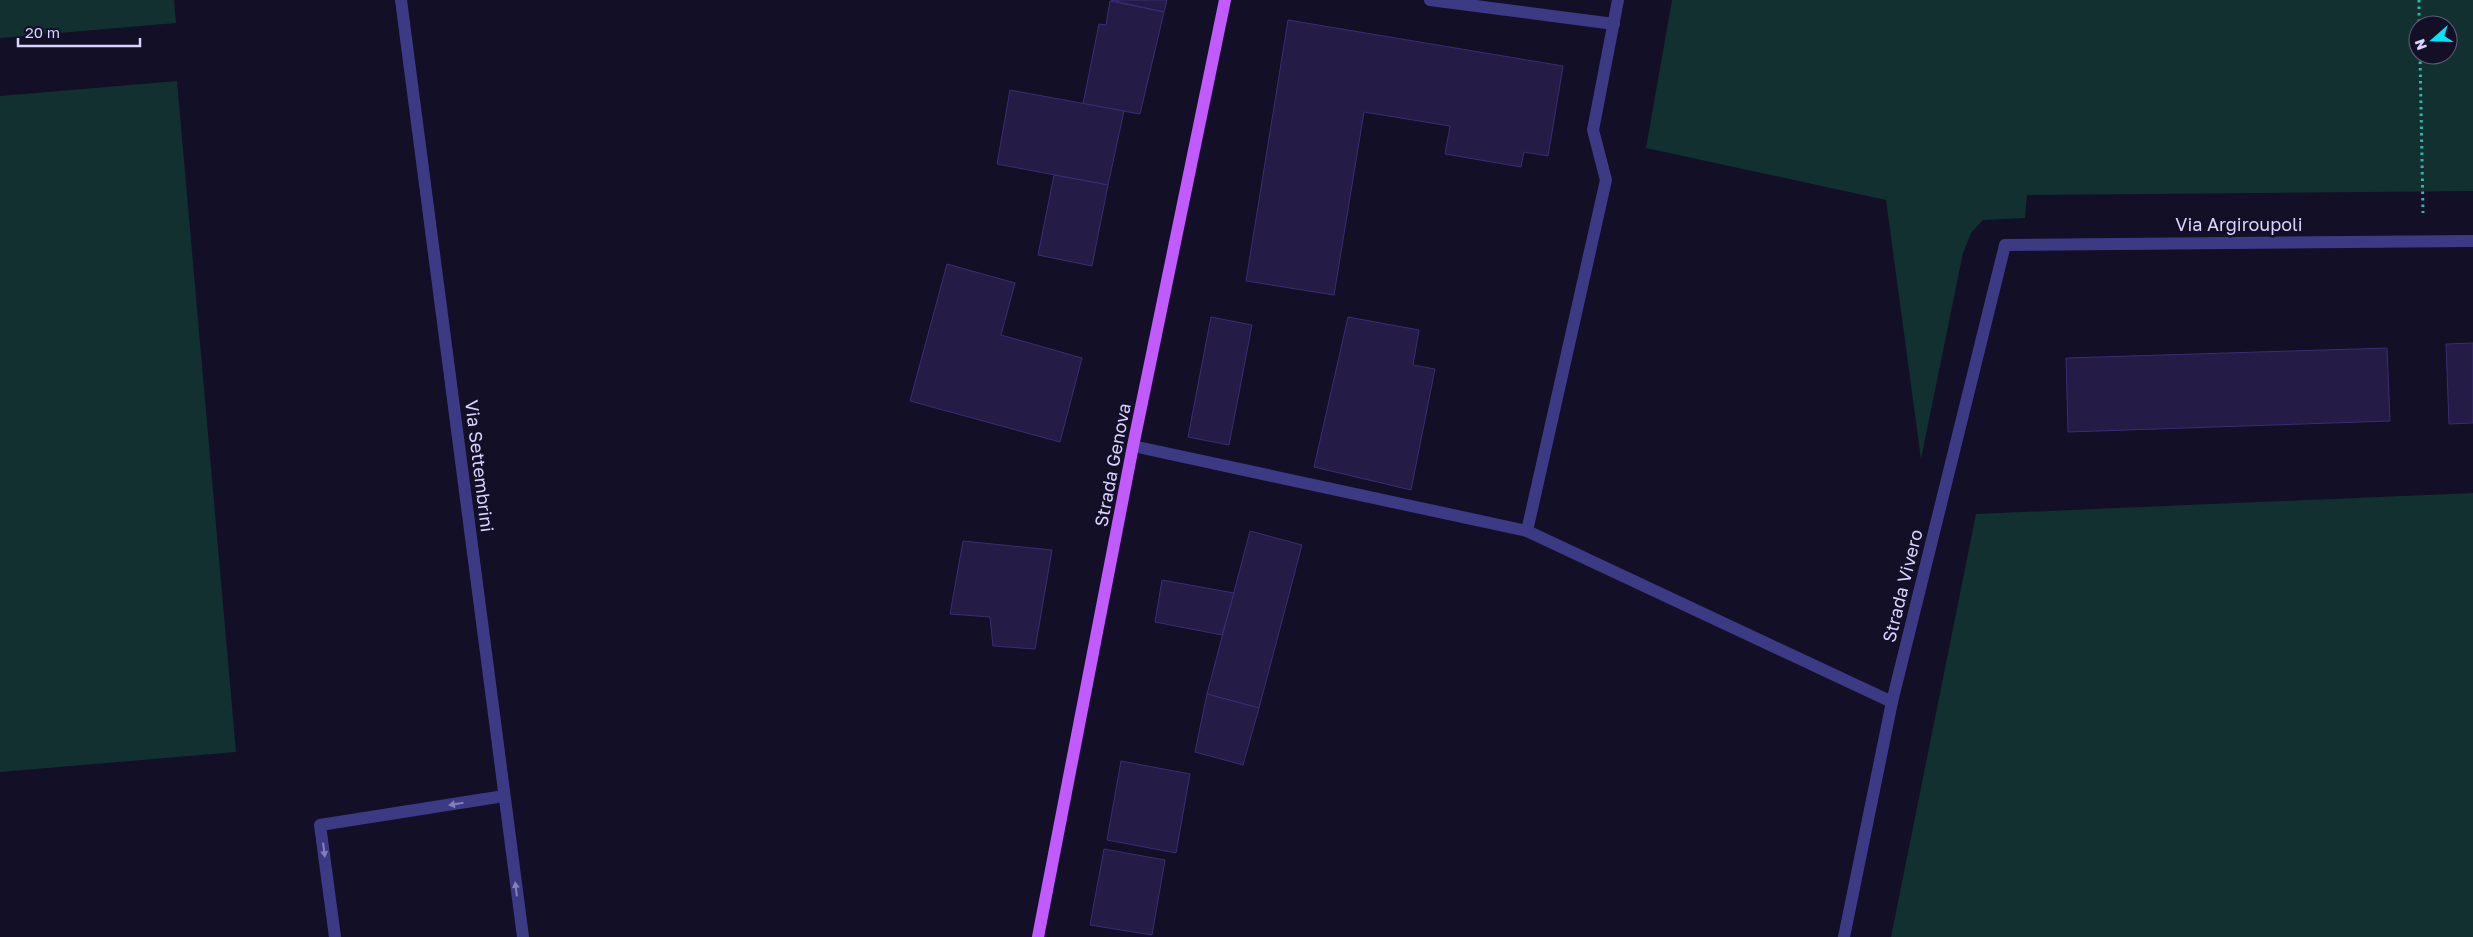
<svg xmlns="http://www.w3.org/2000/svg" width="2473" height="937" font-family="'Golos Text',sans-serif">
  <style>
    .green { fill: #12302f; fill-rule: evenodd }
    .building { fill: #241b47; stroke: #3b2d73 }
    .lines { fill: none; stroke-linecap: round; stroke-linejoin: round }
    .path { stroke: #2fb8b0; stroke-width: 3; stroke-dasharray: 2.5 4; stroke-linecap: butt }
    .minor { stroke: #3d3a85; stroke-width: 12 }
    .major { stroke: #c25bff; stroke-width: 12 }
    .oneway { fill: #837fbc }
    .labels { text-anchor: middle; stroke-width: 5; stroke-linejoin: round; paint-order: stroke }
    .street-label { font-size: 18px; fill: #d9d4ff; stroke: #130f26 }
  </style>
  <rect width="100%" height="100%" fill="#130f26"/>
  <g class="green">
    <polygon points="0,0 174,0 176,23 0,38"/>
    <path d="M1672,0H2473V191L2027,195L2025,218L1983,220L1971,233L1963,253L1921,459L1886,200L1646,148ZM2418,25H2448V55H2418Z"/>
    <polygon points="177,81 236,752 0,772 0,96"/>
    <polygon points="2473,493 2473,937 1891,937 1976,514"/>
  </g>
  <g class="building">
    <polygon points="1111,0 1167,0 1164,12"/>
    <polygon points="1110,1 1164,12 1140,114 1083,104 1099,24 1106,25"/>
    <polygon points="1288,20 1563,66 1548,156 1524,152 1521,167 1445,154 1450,126 1364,112 1334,295 1246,281"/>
    <polygon points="1010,90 1124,111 1108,185 997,164"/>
    <polygon points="1054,175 1108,185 1092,266 1038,255"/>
    <polygon points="947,264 1015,283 1001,335 1082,358 1060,442 910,401"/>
    <polygon points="1211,317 1252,325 1229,445 1188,437"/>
    <polygon points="1348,317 1419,330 1413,365 1435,369 1411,490 1314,467"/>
    <polygon points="2473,343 2473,423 2449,424 2446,344"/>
    <polygon points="2387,348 2390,421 2068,432 2066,358"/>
    <polygon points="1250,531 1302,545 1259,708 1207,694"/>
    <polygon points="963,541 1052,550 1035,649 993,646 990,617 950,614"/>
    <polygon points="1162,580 1234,593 1222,635 1155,622"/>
    <polygon points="1207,694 1259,708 1243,765 1195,752"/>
    <polygon points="1121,761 1190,774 1176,853 1107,840"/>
    <polygon points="1104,849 1165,860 1152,935 1090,925"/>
  </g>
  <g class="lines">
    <g class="path">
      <polyline points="2419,0 2419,25"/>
      <polyline points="2420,55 2423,213"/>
    </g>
    <g class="minor">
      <polyline points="401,0 523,937"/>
      <polyline points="1430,0 1614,24"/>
      <polyline points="1133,446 1527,531 1892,702"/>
      <polyline points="1527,531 1606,180 1593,130 1618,0"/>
      <polyline points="335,937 320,825 504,796"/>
      <polyline points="1844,937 1892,702 2005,245 2473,241"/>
    </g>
    <polyline class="major" points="1038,937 1133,446 1225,0"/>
  </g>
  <defs><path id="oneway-solid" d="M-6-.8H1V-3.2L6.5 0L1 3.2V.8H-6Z" transform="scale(1.25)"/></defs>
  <g class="oneway">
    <use href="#oneway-solid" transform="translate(456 804) rotate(171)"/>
    <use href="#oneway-solid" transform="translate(324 850) rotate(83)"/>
    <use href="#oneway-solid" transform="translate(516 889) rotate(-97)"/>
  </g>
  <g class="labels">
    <g class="street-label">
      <text x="2239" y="231">Via Argiroupoli</text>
      <text transform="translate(1113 465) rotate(-79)" y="6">Strada Genova</text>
      <text transform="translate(479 466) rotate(83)" y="6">Via Settembrini</text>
      <text transform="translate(1903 586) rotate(-76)" y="6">Strada Vivero</text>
    </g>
  </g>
  <g transform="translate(2433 40) rotate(250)"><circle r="24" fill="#130f26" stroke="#625e7d"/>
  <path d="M0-4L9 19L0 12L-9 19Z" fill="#00e5ff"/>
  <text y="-8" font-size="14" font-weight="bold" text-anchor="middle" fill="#d9d4ff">N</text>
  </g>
  <path d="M18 38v8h122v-8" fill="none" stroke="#d9d4ff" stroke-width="2.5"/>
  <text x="25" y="38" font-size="15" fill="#d9d4ff" stroke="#130f26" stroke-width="4" paint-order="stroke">20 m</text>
</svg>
